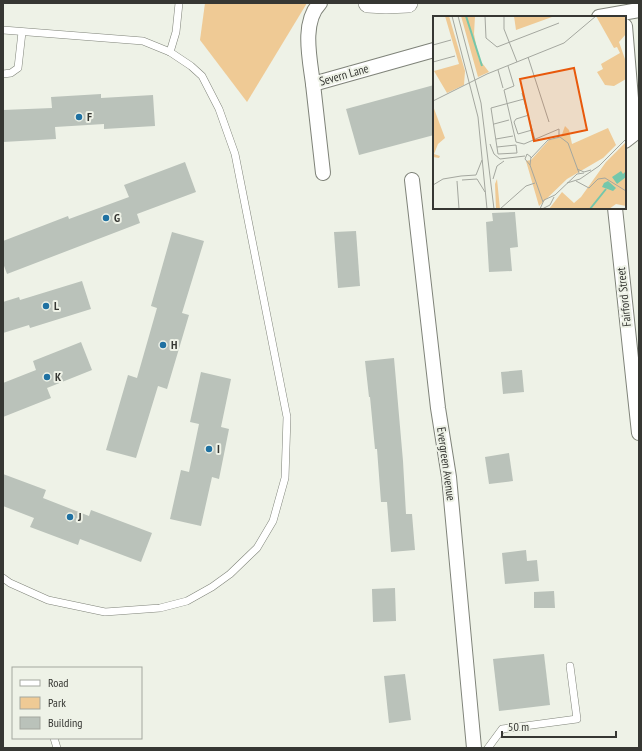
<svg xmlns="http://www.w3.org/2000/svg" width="642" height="751" font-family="'PT Sans Narrow',sans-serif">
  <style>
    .green { fill: #efca95 }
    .building { fill: #bac2ba }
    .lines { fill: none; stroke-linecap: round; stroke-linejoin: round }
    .lane-casing { stroke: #7f8379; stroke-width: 8 }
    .street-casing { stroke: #7f8379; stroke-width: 16 }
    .secondary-casing { stroke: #7f8379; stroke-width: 20 }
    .lane { stroke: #fff; stroke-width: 7 }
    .street { stroke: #fff; stroke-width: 14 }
    .secondary { stroke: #fff; stroke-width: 19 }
    .poi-dot { fill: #1f71a2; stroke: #eef2e7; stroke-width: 1.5 }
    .labels { text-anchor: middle; stroke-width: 4; stroke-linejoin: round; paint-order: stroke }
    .street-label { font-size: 12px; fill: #363733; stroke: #eef2e7 }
    .poi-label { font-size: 12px; font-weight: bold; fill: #363733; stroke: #eef2e7; text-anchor: start }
    .inset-river { fill: none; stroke: #74c7ab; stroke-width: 2 }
    .inset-road { fill: none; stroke: #a4a79f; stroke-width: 1 }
    .view { fill: #e8590c; fill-opacity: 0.15; stroke: #e8590c; stroke-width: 2 }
    .inset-edge { fill: none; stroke: #363733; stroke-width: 2 }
  </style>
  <rect width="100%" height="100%" fill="#eef2e7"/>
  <polygon class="green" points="205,3 307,3 247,102 200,40"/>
  <g class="building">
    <polygon points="434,85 434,135 359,155 346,109"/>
    <polygon points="101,94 101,98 153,95 155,126 104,129 104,124 55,127 56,139 3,142 3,110 52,108 51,97"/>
    <polygon points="185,162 196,192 137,214 140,223 7,274 3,263 3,241 68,216 69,219 129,197 124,185"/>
    <polygon points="515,212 518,247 510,248 512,271 489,272 486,222 493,221 492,213"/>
    <polygon points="356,231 360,286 338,288 334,232"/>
    <polygon points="172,232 204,241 182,313 189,315 167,389 158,386 136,458 106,450 128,375 137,378 157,308 151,306"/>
    <polygon points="82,281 91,309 30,328 29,325 3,333 3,302 19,297 20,300"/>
    <polygon points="81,342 92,370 47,388 51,398 3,417 3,383 36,370 33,361"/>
    <polygon points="394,358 403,461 406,514 412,514 415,550 391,552 387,502 381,502 377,449 375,449 370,397 369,397 365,361"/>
    <polygon points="522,370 524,392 503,394 501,372"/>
    <polygon points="201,372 231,379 221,427 229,429 219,479 212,477 201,526 170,519 181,470 189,472 199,424 190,422"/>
    <polygon points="509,453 513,481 489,484 485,457"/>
    <polygon points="3,474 46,490 43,498 89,516 91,510 152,533 141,562 80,539 78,545 30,527 34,518 3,506"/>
    <polygon points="526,550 527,561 537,560 539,581 505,584 502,553"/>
    <polygon points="395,588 396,621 373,622 372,589"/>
    <polygon points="554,591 555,608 534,608 534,592"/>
    <polygon points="544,654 550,705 499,711 493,659"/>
    <polygon points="405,674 411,720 389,723 384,676"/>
  </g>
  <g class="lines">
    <defs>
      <g id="lane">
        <polyline points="3,30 143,41 170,52 191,66 202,76 219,109 235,154 287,417 285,478 273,521 257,548 230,574 212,587 187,601 160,608 105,612 48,600 10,583 3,578"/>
        <polyline points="170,52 176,32 179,3"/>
        <polyline points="3,74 11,73 18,68 22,32"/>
        <polyline points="54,738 57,748"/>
        <polyline points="488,748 502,729 577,719 570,666"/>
      </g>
      <g id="street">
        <path d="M320,3C301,22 310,60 313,84L434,50"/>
        <polyline points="599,17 639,10"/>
        <polyline points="625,26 634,134 625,141"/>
        <polyline points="313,84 323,173"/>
        <polyline points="412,180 438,408 449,477 474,748"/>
        <polyline points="615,208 639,433"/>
      </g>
      <polyline id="secondary" points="368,3 386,4 408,3"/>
    </defs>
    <use href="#lane" class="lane-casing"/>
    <use href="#street" class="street-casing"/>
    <use href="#secondary" class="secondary-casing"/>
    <use href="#lane" class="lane"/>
    <use href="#street" class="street"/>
    <use href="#secondary" class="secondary"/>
  </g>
  <g class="poi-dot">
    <circle cx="79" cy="117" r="4"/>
    <circle cx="106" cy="218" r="4"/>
    <circle cx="46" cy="306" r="4"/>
    <circle cx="163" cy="345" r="4"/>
    <circle cx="47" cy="377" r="4"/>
    <circle cx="209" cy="449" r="4"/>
    <circle cx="70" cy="517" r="4"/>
  </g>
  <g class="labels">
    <g class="street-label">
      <text transform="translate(344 75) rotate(-16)" y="4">Severn Lane</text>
      <text transform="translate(624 297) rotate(-96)" y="4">Fairford Street</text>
      <text transform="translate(446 464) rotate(82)" y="4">Evergreen Avenue</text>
    </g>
    <g class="poi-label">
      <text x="87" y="121">F</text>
      <text x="114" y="222">G</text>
      <text x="54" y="310">L</text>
      <text x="171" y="349">H</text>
      <text x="55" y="381">K</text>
      <text x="217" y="453">I</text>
      <text x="78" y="521">J</text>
    </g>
  </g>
  <g transform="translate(433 16)">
    <rect width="193" height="193" fill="#eef2e7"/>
    <path d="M12,0H16L32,55L31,69L14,77L1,55L26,48ZM28,0H42L41,18L46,43L56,56L45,61ZM81,0H119V1L83,14ZM163,0H193V18L186,26L193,46V63L181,70L172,69L164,56L170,53L168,48L187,37L184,31L181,32ZM0,90L12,122L5,128L1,138L7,140L6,142L0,141ZM132,110L136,114L139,128L175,112L183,129L170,142L134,163L106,190L93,145L98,144L116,124L128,121ZM193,126V190L183,188L176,193H116L129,176L141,187L148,181L173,146ZM64,163L67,193H63L62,168Z" fill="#efca95"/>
    <path d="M188,155L190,158L193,155V161L184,168L179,161ZM175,165L183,172L180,175L169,171L171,167Z" fill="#74c7ab"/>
    <path class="inset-river" d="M33,0L49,50M157,193L173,173"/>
    <path class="inset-road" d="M19,0L45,101L54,193M25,0L48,87L61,193M52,0L53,22L64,31L126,7M71,0V13L84,46M0,29L18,24M95,41L116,106M0,46L22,40M75,50L81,70L71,74L83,126L91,128L126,113V120M65,54L70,72M89,77L102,124M0,85L54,58L131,27L163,0M96,99L83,103L81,106L85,118L99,114M61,108L76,104M63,123L80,120M57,128L61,138L67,143L92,140M83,129L84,137L65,138L58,92L91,83M64,131L83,129M98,142L115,124L127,121L135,127L146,157M97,149L98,141L94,138L92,143L97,149L110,186M144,153L151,156L158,154M28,160L43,159L49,144M60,163L64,150L71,145M29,164L44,163L52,176M24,165L26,193M143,165L156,172L165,163L172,162L193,175M134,167L147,163L166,150L193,123M0,169L10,163L28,160M67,193L93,170L102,167M107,193L111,184L122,179L144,158L151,157M109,193L117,189L121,181"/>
    <path class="view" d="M141,52L154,114L101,125L87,63Z"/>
    <rect width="193" height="193" class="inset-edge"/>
  </g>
  <rect width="642" height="751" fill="none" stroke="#363733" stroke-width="8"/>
  <rect x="12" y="667" width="130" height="72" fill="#eef2e7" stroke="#a4a79f"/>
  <rect x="20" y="680" width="20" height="6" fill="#ffffff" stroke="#a4a79f"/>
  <text x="48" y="687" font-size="12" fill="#363733">Road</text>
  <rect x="20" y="697" width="20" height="12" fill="#efca95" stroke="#a4a79f"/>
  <text x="48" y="707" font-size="12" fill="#363733">Park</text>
  <rect x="20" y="717" width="20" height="12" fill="#bac2ba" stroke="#a4a79f"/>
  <text x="48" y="727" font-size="12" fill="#363733">Building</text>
  <path d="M502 731v6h114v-6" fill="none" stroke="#363733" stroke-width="2"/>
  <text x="508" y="731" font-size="12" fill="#363733" stroke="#eef2e7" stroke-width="3" paint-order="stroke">50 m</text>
</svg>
